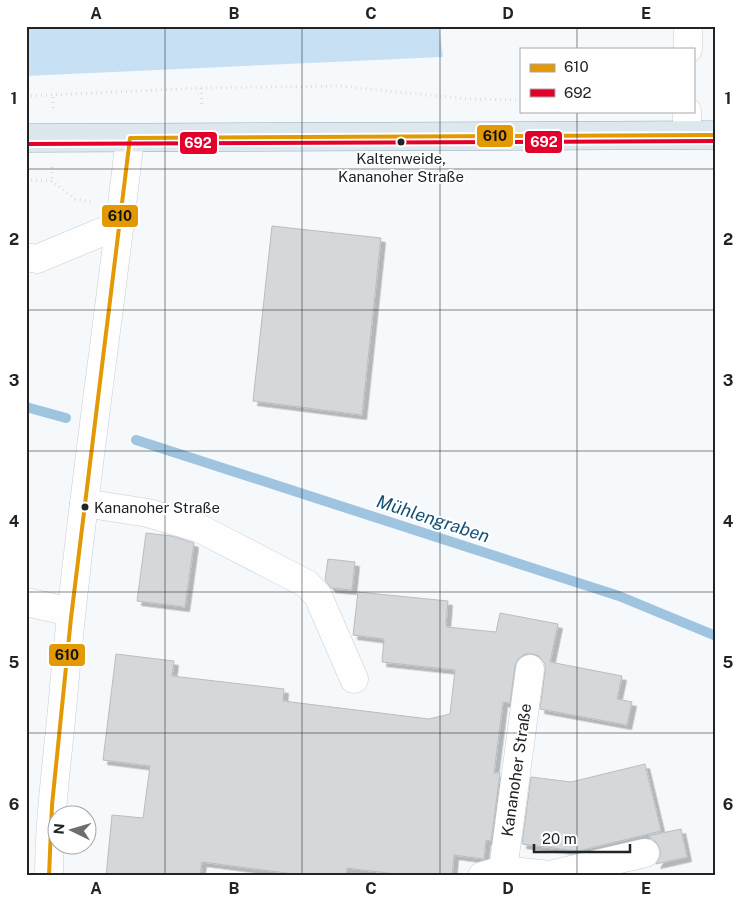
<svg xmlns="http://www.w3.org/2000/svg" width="742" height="902" font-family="'Public Sans',sans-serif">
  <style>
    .green { fill: #c7e0f4 }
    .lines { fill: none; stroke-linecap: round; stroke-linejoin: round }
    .stream { stroke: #9ec4e0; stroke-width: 10 }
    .building { fill: #d5d8db; stroke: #babdc0; filter: url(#shadow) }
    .minor-casing { stroke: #c9cccf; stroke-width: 29 }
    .major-casing { stroke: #97abb7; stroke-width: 29 }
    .path { stroke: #dcdede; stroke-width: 3; stroke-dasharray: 1 4; stroke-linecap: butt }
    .minor { stroke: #fefeff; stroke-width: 28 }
    .major { stroke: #dce8ee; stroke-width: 28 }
    .bus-1-casing { stroke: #fff; stroke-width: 8 }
    .bus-2-casing { stroke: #fff; stroke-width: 8 }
    .bus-1 { stroke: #e29904; stroke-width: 4 }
    .bus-2 { stroke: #e4002b; stroke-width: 4 }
    .grid { fill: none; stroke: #212427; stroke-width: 1; stroke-opacity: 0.55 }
    .bus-dot { fill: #212427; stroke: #fff; stroke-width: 2 }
    .labels { text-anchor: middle; stroke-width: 4; stroke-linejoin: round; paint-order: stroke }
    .bus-label { font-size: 15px; fill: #212427; stroke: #fff }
    .street-label { font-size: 16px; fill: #212427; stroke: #fff }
    .water-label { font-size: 18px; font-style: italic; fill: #145178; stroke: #fff }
    .line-badge { stroke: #fff; stroke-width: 2 }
    .badge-label { font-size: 14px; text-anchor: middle; font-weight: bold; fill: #fff }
    .pale-badge-label { font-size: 14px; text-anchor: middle; font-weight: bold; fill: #111 }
    .neatline { fill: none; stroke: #212427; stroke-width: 2 }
    .grid-label { font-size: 16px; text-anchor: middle; font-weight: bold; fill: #212427 }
  </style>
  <defs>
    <filter id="shadow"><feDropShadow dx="4.5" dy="4.5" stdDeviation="0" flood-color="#0004"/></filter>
  </defs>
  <rect width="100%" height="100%" fill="#f6f9fc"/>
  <polygon class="green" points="26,26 439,26 443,57 26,76"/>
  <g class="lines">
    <g class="stream">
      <polyline points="26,407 66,418"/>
      <polyline points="136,440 619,596 716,636"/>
    </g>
  </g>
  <g class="building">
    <polygon points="272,226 381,238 362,415 253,401"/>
    <polygon points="146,533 172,536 194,543 185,607 137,601"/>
    <polygon points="328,559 355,562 352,590 331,588 325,580"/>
    <polygon points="358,592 448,601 446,624 447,627 496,632 500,613 558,624 550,662 622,676 617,699 632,702 627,725 540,709 545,671 545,664 539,656 533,654 525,654 518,659 515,666 510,703 503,702 494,773 500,773 491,841 486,840 484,859 454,855 452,876 412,876 347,868 346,876 310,876 202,862 200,876 106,876 112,815 143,818 150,766 103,760 116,654 174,661 172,676 284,689 283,701 429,719 450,714 455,670 382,662 384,639 353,635"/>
    <polygon points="645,764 661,831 578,851 522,844 531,777 571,782"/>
    <polygon points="681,829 687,857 656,864 660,857 660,849 656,842 648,836"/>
  </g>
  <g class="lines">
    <defs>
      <g id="minor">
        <polyline points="688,49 688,26"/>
        <polyline points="687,135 687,111"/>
        <polyline points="26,257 37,259 121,224"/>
        <polyline points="84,503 148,513 199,528 307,584 318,596 354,679"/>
        <polyline points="26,602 71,612"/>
        <polyline points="503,870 530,669"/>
        <path d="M49,876C49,814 59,749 64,687C81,503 109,321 130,138"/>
        <polyline points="482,876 503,870 550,875 645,853"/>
      </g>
      <polyline id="major" points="26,138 716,135"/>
    </defs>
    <use href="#minor" class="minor-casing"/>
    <use href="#major" class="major-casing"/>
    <g class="path">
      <polyline points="201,88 202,107"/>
      <polyline points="26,96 201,88 340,86 468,99 521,100"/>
      <polyline points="53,108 53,94"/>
      <polyline points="52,167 52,181"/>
      <polyline points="26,180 52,181 75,199 91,202"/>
    </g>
    <use href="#minor" class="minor"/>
    <use href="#major" class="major"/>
    <defs>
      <polyline id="bus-1" points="49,876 52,805 71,618 130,138 716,135"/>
      <polyline id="bus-2" points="26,144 716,141"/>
    </defs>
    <use href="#bus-1" class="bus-1-casing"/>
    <use href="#bus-2" class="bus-2-casing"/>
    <use href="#bus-1" class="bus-1"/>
    <use href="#bus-2" class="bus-2"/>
  </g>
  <path class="grid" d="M165,26V876M302,26V876M440,26V876M577,26V49M577,111V876M26,169H716M26,310H716M26,451H716M26,592H716M26,733H716"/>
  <g class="bus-dot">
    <circle cx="401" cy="142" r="4.5"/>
    <circle cx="85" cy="507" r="4.5"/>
  </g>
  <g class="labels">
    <g class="bus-label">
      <text x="401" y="164">Kaltenweide,<tspan x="401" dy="18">Kananoher Straße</tspan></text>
      <text x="94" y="513" text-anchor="start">Kananoher Straße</text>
    </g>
    <g class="street-label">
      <text transform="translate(516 770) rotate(-82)" y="6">Kananoher Straße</text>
    </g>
    <g class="water-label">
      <text transform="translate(433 519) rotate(18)" y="6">Mühlengraben</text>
    </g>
  </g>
  <g class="line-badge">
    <rect x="476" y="124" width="38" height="24" rx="5" fill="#e29904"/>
    <rect x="524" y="130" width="39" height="24" rx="5" fill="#e4002b"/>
    <rect x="179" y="131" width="39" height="24" rx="5" fill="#e4002b"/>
    <rect x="101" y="204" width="38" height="24" rx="5" fill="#e29904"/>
    <rect x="48" y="643" width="38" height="24" rx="5" fill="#e29904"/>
  </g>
  <g class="badge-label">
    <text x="544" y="147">692</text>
    <text x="198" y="148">692</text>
  </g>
  <g class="pale-badge-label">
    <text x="495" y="141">610</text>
    <text x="120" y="221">610</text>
    <text x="67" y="660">610</text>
  </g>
  <rect width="742" height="902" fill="none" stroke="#ffffff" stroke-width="55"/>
  <rect x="520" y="48" width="175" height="65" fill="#ffffff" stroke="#a6a7a9"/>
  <rect x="530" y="64" width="25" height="8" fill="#e29904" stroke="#a6a7a9"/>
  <text x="564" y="72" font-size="15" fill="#212427">610</text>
  <rect x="530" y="89" width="25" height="8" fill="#e4002b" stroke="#a6a7a9"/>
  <text x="564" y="98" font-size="15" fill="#212427">692</text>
  <g transform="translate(72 830) rotate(275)"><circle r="24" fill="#ffffff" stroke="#a6a7a9"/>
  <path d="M0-4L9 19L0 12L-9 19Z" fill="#6c6f72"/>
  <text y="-8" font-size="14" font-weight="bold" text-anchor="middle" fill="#212427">N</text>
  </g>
  <path d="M534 844v8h96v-8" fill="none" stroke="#212427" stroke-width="2.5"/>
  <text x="542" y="844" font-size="15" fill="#212427" stroke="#ffffff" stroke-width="4" paint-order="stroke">20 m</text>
  <rect x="28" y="28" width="686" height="846" class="neatline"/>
  <g class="grid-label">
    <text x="96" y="19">A</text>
    <text x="234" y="19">B</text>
    <text x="371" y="19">C</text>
    <text x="508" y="19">D</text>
    <text x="646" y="19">E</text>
    <text x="14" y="104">1</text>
    <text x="728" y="104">1</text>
    <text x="14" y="245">2</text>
    <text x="728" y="245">2</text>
    <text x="14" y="386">3</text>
    <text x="728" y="386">3</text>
    <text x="14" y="527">4</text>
    <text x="728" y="527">4</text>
    <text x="14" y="668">5</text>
    <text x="728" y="668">5</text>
    <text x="14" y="810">6</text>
    <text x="728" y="810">6</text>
    <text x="96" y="894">A</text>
    <text x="234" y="894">B</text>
    <text x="371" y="894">C</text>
    <text x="508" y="894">D</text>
    <text x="646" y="894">E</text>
  </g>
</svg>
